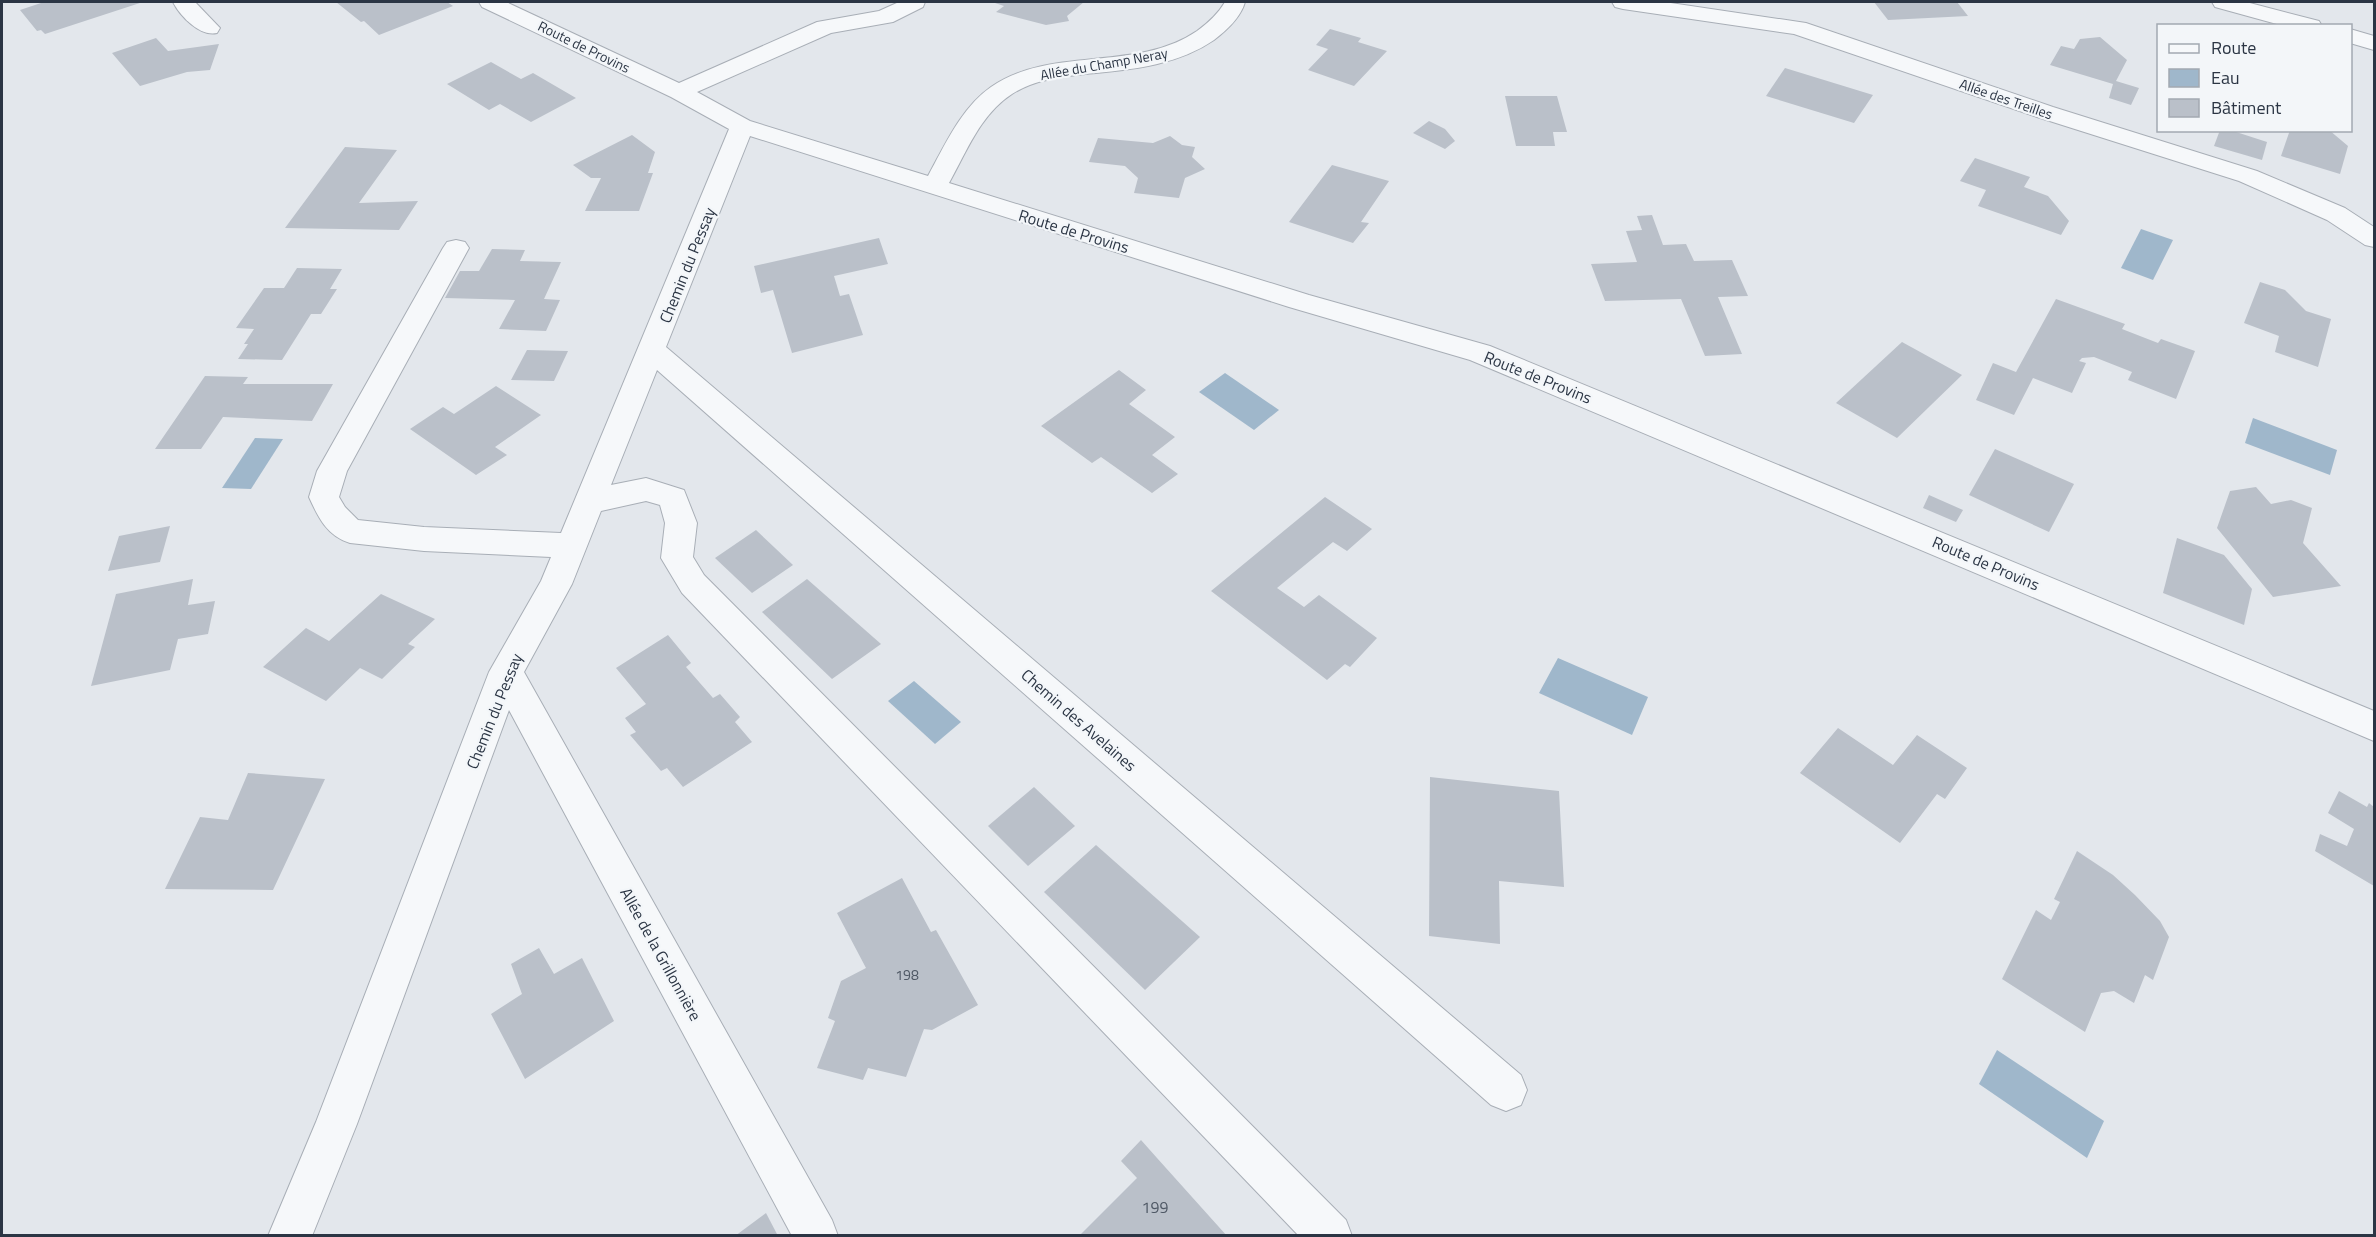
<svg xmlns="http://www.w3.org/2000/svg" width="2376" height="1237" font-family="'Titillium Web',sans-serif">
  <style>
    .water { fill: #9fb7cb }
    .building { fill: #bac0c9 }
    .lines { fill: none; stroke-linecap: round; stroke-linejoin: round }
    .minor-casing { stroke: #a8aeb6; stroke-width: 2 }
    .minor { fill: #f6f8fa; fill-rule: evenodd }
    .labels { text-anchor: middle; stroke-width: 4.5; stroke-linejoin: round; paint-order: stroke }
    .far-street-label { font-size: 14px; fill: #2b3544; stroke: #f3f6f9 }
    .number-label { font-size: 14px; fill: #4f5865 }
    .street-label { font-size: 16px; fill: #2b3544; stroke: #f3f6f9 }
    .near-number-label { font-size: 16px; fill: #4f5865 }
  </style>
  <rect width="100%" height="100%" fill="#e3e7ec"/>
  <g class="water">
    <polygon points="2141,229 2173,240 2153,280 2121,268"/>
    <polygon points="1225,373 1279,410 1254,430 1199,392"/>
    <polygon points="2253,418 2337,450 2330,475 2245,443"/>
    <polygon points="255,438 283,439 251,489 222,488"/>
    <polygon points="1558,658 1648,697 1632,735 1539,693"/>
    <polygon points="914,681 961,722 935,744 888,701"/>
    <polygon points="1997,1050 2104,1121 2087,1158 1979,1084"/>
  </g>
  <g class="building">
    <polygon points="44,2 143,2 45,34 41,30 37,31 20,10"/>
    <polygon points="336,2 447,2 453,6 379,35 364,21 361,22"/>
    <polygon points="992,2 1084,2 1067,16 1069,21 1046,25 996,12 1004,6"/>
    <polygon points="1874,2 1957,2 1968,16 1888,20"/>
    <polygon points="1330,29 1361,38 1358,42 1387,51 1354,86 1308,70 1328,49 1316,45"/>
    <polygon points="2100,37 2127,60 2116,81 2139,88 2131,105 2109,98 2113,84 2050,65 2061,46 2074,49 2080,39"/>
    <polygon points="156,38 168,51 219,44 210,70 187,72 140,86 112,53"/>
    <polygon points="491,62 521,79 533,73 576,98 531,122 500,104 489,110 447,84"/>
    <polygon points="1785,68 1873,95 1854,123 1766,96"/>
    <polygon points="1505,96 1557,96 1567,132 1553,132 1555,146 1516,146"/>
    <polygon points="1429,121 1445,129 1455,141 1445,149 1413,133"/>
    <polygon points="2220,130 2230,130 2267,142 2262,160 2214,146"/>
    <polygon points="2290,130 2329,130 2348,146 2340,174 2281,156"/>
    <polygon points="632,135 655,152 648,173 653,173 639,211 585,211 601,178 591,178 573,165"/>
    <polygon points="1170,136 1182,145 1195,147 1192,157 1205,169 1185,178 1179,198 1134,193 1138,178 1125,166 1089,162 1098,138 1153,143"/>
    <polygon points="345,147 397,150 359,203 418,201 399,230 285,228"/>
    <polygon points="1975,158 2030,177 2024,187 2048,196 2069,221 2061,235 1978,206 1986,190 1960,181"/>
    <polygon points="1332,165 1389,181 1361,222 1369,223 1353,243 1289,222"/>
    <polygon points="1652,215 1663,245 1686,244 1694,261 1732,260 1748,296 1718,297 1742,354 1705,356 1681,299 1605,301 1591,264 1637,262 1626,231 1642,230 1637,216"/>
    <polygon points="879,238 888,264 834,276 840,296 849,294 863,335 792,353 773,290 761,293 754,266"/>
    <polygon points="492,249 525,250 520,261 561,262 544,299 560,300 546,331 499,329 515,300 445,298 460,271 479,271"/>
    <polygon points="297,268 342,269 330,289 337,289 321,314 311,314 282,360 238,359 248,344 244,344 254,329 236,328 264,288 284,288"/>
    <polygon points="2260,282 2285,290 2306,311 2331,319 2318,367 2275,352 2279,336 2244,323"/>
    <polygon points="2056,299 2125,324 2122,329 2158,343 2161,339 2195,351 2176,399 2128,380 2132,372 2094,357 2082,358 2079,361 2086,363 2072,393 2033,378 2014,415 1976,400 1993,363 2016,372"/>
    <polygon points="1902,342 1962,375 1897,438 1836,403"/>
    <polygon points="527,350 568,351 554,381 511,380"/>
    <polygon points="1119,370 1146,390 1129,404 1175,437 1152,455 1178,474 1152,493 1101,457 1092,463 1041,426"/>
    <polygon points="205,376 248,377 243,384 333,384 312,421 223,417 201,449 155,449"/>
    <polygon points="496,386 541,415 495,447 507,455 476,475 410,429 443,407 454,414"/>
    <polygon points="1995,449 2074,484 2049,532 1969,495"/>
    <polygon points="2256,487 2271,504 2291,500 2312,508 2303,543 2341,586 2273,597 2217,528 2230,491"/>
    <polygon points="1929,495 1963,510 1956,522 1923,508"/>
    <polygon points="1325,497 1372,529 1347,551 1333,542 1277,588 1304,607 1319,595 1377,638 1350,667 1345,664 1327,680 1211,591"/>
    <polygon points="170,526 160,562 108,571 119,536"/>
    <polygon points="756,530 793,565 752,593 715,558"/>
    <polygon points="2177,538 2224,555 2252,589 2244,625 2163,593"/>
    <polygon points="193,579 188,605 215,601 208,634 178,639 170,670 91,686 116,594"/>
    <polygon points="807,579 881,644 832,679 762,612"/>
    <polygon points="381,594 435,619 408,644 415,647 382,679 360,668 326,701 263,667 306,628 329,641"/>
    <polygon points="668,635 691,663 686,667 713,698 720,694 740,717 735,722 752,742 683,787 667,768 661,771 630,735 636,732 625,718 646,704 616,668"/>
    <polygon points="1838,728 1893,765 1917,735 1967,768 1945,799 1937,794 1900,843 1800,773"/>
    <polygon points="248,773 325,779 273,890 165,889 200,817 228,820"/>
    <polygon points="1430,777 1559,791 1564,887 1499,881 1500,944 1429,936"/>
    <polygon points="1034,787 1075,826 1028,866 988,826"/>
    <polygon points="2339,791 2367,807 2369,803 2374,807 2374,886 2315,851 2320,834 2347,846 2354,829 2328,813"/>
    <polygon points="1096,845 1200,937 1145,990 1044,892"/>
    <polygon points="2077,851 2113,875 2135,895 2160,921 2169,937 2153,980 2145,975 2134,1003 2114,991 2101,993 2085,1032 2002,979 2036,910 2051,920 2060,902 2054,899"/>
    <polygon points="902,878 931,932 936,930 978,1005 932,1030 924,1029 906,1077 868,1068 863,1080 817,1068 835,1021 828,1018 841,981 866,968 837,913"/>
    <polygon points="539,948 554,974 582,958 614,1021 525,1079 491,1014 522,994 511,964"/>
    <polygon points="1141,1140 1157,1158 1227,1236 1079,1236 1137,1178 1121,1161"/>
    <polygon points="766,1213 778,1236 735,1236"/>
  </g>
  <g class="lines">
    <defs>
      <g id="minor">
        <path d="M173,2H195L220,28L217,33C200,37 180,16 173,2Z"/>
        <path d="M479,2H506L679,83L817,22L879,11L899,2H925L923,7L893,22L831,33L697,92L750,121L928,176C945,145 961,108 991,87C1052,45 1135,73 1197,31C1208,23 1218,14 1225,2H1245C1241,17 1227,30 1214,40C1179,64 1137,69 1096,73C1067,76 1037,78 1012,94C980,115 967,151 949,183L1309,295L1490,346L2374,711V741L1470,360L1289,307L750,136L666,347L1521,1075L1527,1090L1521,1105L1506,1111L1491,1105L657,370L611,485L646,478L684,490L697,523L693,557L704,575L1346,1220L1352,1236H1299L682,593L661,558L665,523L660,505L646,501L601,511L572,584L524,672L832,1220L838,1236H792L509,710L357,1124L312,1236H268L316,1122L489,672L541,581L551,557L424,551L350,543C327,536 318,517 309,497L317,471L443,248L447,242L456,240L465,242L469,248L347,471L339,497L345,507L358,520L424,527L561,533L729,129L671,97L482,7Z"/>
        <polygon points="1612,2 1664,2 1806,23 2053,107 2257,171 2345,208 2374,227 2374,247 2365,245 2327,220 2239,181 2037,117 1794,34 1623,9 1615,7"/>
        <polygon points="2212,2 2246,2 2319,21 2322,26 2284,26 2215,7"/>
        <polygon points="2350,29 2374,36 2374,50 2350,43"/>
      </g>
    </defs>
    <use href="#minor" class="minor-casing"/>
    <use href="#minor" class="minor"/>
  </g>
  <g class="labels">
    <g class="far-street-label">
      <text transform="translate(584 47) rotate(26)" y="5">Route de Provins</text>
      <text transform="translate(1104 64) rotate(-10)" y="5">Allée du Champ Neray</text>
      <text transform="translate(2006 99) rotate(19)" y="5">Allée des Treilles</text>
    </g>
    <g class="number-label">
      <text x="907" y="980">198</text>
    </g>
    <g class="street-label">
      <text transform="translate(1074 231) rotate(17)" y="6">Route de Provins</text>
      <text transform="translate(687 265) rotate(-68)" y="6">Chemin du Pessay</text>
      <text transform="translate(1538 377) rotate(22)" y="6">Route de Provins</text>
      <text transform="translate(1986 563) rotate(23)" y="6">Route de Provins</text>
      <text transform="translate(494 711) rotate(-68)" y="6">Chemin du Pessay</text>
      <text transform="translate(1079 720) rotate(41)" y="6">Chemin des Avelaines</text>
      <text transform="translate(661 954) rotate(61)" y="6">Allée de la Grillonnière</text>
    </g>
    <g class="near-number-label">
      <text x="1155" y="1213">199</text>
    </g>
  </g>
  <rect width="2376" height="1237" fill="none" stroke="#2b3544" stroke-width="6"/>
  <rect x="2157" y="24" width="195" height="108" fill="#f3f6f9" stroke="#a3a9b1" stroke-width="1.5"/>
  <rect x="2169" y="44" width="30" height="9" fill="#f6f8fa" stroke="#a3a9b1" stroke-width="1.5"/>
  <text x="2211" y="54" font-size="18" fill="#2b3544">Route</text>
  <rect x="2169" y="69" width="30" height="18" fill="#9fb7cb" stroke="#a3a9b1" stroke-width="1.5"/>
  <text x="2211" y="84" font-size="18" fill="#2b3544">Eau</text>
  <rect x="2169" y="99" width="30" height="18" fill="#bac0c9" stroke="#a3a9b1" stroke-width="1.5"/>
  <text x="2211" y="114" font-size="18" fill="#2b3544">Bâtiment</text>
</svg>
